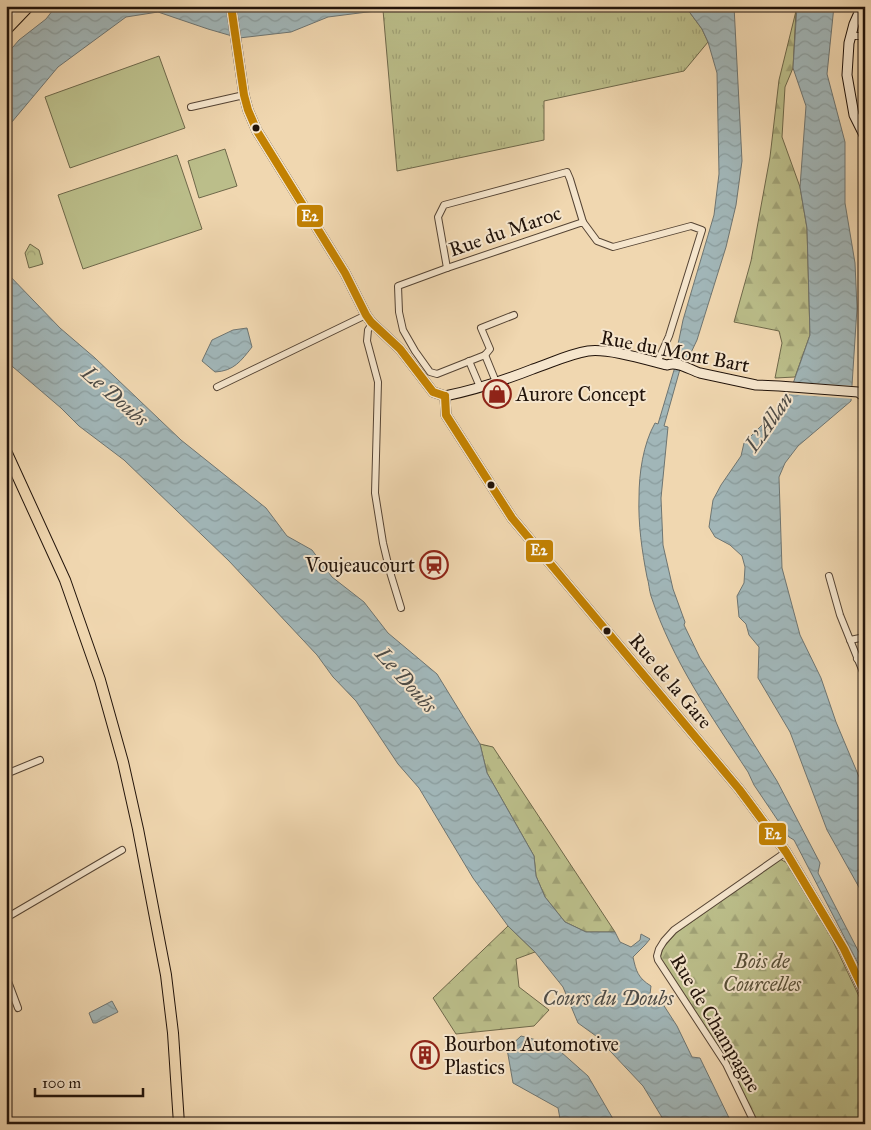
<svg xmlns="http://www.w3.org/2000/svg" width="871" height="1130" font-family="'IM FELL Great Primer',serif">
  <style>
    .grass { fill: url(#grass-tufts); stroke: #6e684a }
    .forest { fill: url(#forest-firs); stroke: #6e684a }
    .park { fill: url(#park-crowns); stroke: #6e684a }
    .pitch { fill: #bbbe8a; stroke: #6e684a }
    .water { fill: url(#water-waves); stroke: #6e7572 }
    .pier { fill: #f0d7b0 }
    .lines { fill: none; stroke-linecap: round; stroke-linejoin: round }
    .minor-casing { stroke: #554434; stroke-width: 8 }
    .secondary-casing { stroke: #21130a; stroke-width: 11 }
    .primary-casing { stroke: #21130a; stroke-width: 12 }
    .minor { stroke: #f5e5cc; stroke-width: 6 }
    .secondary { stroke: #f5e5cc; stroke-width: 9 }
    .primary { stroke: #f0d7b0; stroke-width: 10 }
    .bus-1-casing { stroke: #f5e5cc; stroke-width: 11 }
    .bus-1 { stroke: #c28102; stroke-width: 8 }
    .bus-dot { fill: #21130a; stroke: #f5e5cc; stroke-width: 2 }
    .labels { text-anchor: middle; stroke-width: 4; stroke-linejoin: round; paint-order: stroke }
    .street-label { font-size: 20px; fill: #21130a; stroke: #f5e5cc }
    .poi-label { font-size: 20px; fill: #21130a; stroke: #f5e5cc; text-anchor: start }
    .park-label { font-size: 20px; font-style: italic; fill: #574f37; stroke: #f5e5cc }
    .water-label { font-size: 21px; font-style: italic; fill: #4e4c47; stroke: #f5e5cc }
    .line-badge { stroke: #f5e5cc; stroke-width: 2 }
    .badge-label { font-size: 14px; text-anchor: middle; font-weight: bold; fill: #fff }
  </style>
  <defs>
    <pattern id="grass-tufts" width="24" height="20" patternUnits="userSpaceOnUse" patternTransform="scale(1.25)"><rect width="24" height="20" fill="#bbbe8a"/><path d="M3 7l-1-3M5 7V3M7 7l1-3M15 17l-1-3M17 17v-4M19 17l1-3" fill="none" stroke="#a0a276"/></pattern>
    <pattern id="forest-firs" width="22" height="20" patternUnits="userSpaceOnUse" patternTransform="scale(1.25)"><rect width="22" height="20" fill="#bbbe8a"/><path d="M5 1l3.5 6h-7zM16 11l3.5 6h-7z" fill="#a0a276"/></pattern>
    <pattern id="park-crowns" width="20" height="18" patternUnits="userSpaceOnUse" patternTransform="scale(1.25)"><rect width="20" height="18" fill="#bbbe8a"/><path d="M2 6a3 3 0 1 1 6 0M12 15a3 3 0 1 1 6 0" fill="none" stroke="#a0a276"/></pattern>
    <pattern id="water-waves" width="16" height="10" patternUnits="userSpaceOnUse" patternTransform="scale(1.25)"><rect width="16" height="10" fill="#a1b6b8"/><path d="M0 5q4-4 8 0t8 0" fill="none" stroke="#8a9c9d"/></pattern>
  </defs>
  <rect width="100%" height="100%" fill="#f0d7b0"/>
  <filter id="stains"><feTurbulence type="fractalNoise" baseFrequency=".004" numOctaves="4"/><feColorMatrix values="0 0 0 0 .2 0 0 0 0 .09 0 0 0 0 .02 0 0 0 .5 -.17"/></filter>
  <radialGradient id="worn" r=".72"><stop offset=".6" stop-color="#630" stop-opacity="0"/><stop offset="1" stop-color="#630" stop-opacity=".3"/></radialGradient>
  <polygon class="grass" points="433,6 685,6 702,29 708,42 684,71 544,101 544,140 397,171 383,10"/>
  <g class="forest">
    <polygon points="796,11 793,68 785,87 782,137 800,187 807,228 810,335 795,377 775,378 782,343 779,331 734,322 751,261 770,157 779,80"/>
    <polygon points="480,744 493,747 615,932 586,932 565,922 545,897 536,876 534,856 487,773"/>
    <polygon points="780,859 787,863 830,935 865,1009 865,1124 758,1124 726,1058 660,958 663,948 676,933"/>
    <polygon points="508,926 535,952 516,959 519,987 549,1010 534,1026 456,1034 433,998"/>
  </g>
  <polygon class="park" points="30,244 39,250 43,264 29,268 25,253"/>
  <g class="pitch">
    <polygon points="159,56 185,128 70,168 45,97"/>
    <polygon points="225,149 237,186 199,198 188,161"/>
    <polygon points="177,155 202,229 83,269 58,195"/>
  </g>
  <g class="water">
    <polygon points="56,6 446,6 383,10 328,17 291,32 239,38 208,29 158,12 126,17 58,67 6,129 6,55 19,40 46,19"/>
    <path d="M685,6H734L742,161L736,205L726,247L697,340L688,359L682,362L664,426L668,427L661,498L663,545L673,589L685,622L684,625L700,658L777,781L820,863L818,873L865,964V977L794,840L789,837L754,785L748,772C711,716 672,660 651,596C649,590 649,583 647,577C642,551 638,524 639,497C639,474 643,444 655,423L658,424L677,360L676,354L683,320L714,215L719,174L717,73L708,42L702,29Z"/>
    <polygon points="797,6 834,6 827,74 845,142 845,203 855,263 857,308 851,401 798,446 785,463 779,477 782,568 800,635 821,678 836,722 865,791 865,898 827,830 790,732 758,678 759,647 749,635 746,624 739,617 737,596 744,583 745,567 742,556 730,545 715,537 709,527 713,500 721,485 741,456 744,443 773,414 788,398 810,335 807,228 800,187 806,106 793,68"/>
    <path d="M6,272L60,328L95,358L181,440L266,508L287,536L312,550L332,577L364,602L388,633L437,674L480,744L487,773L534,856L536,876L545,897L565,922L586,932H615L620,942L631,947L640,940L641,934L650,939L645,945L633,957C636,971 638,978 651,986L650,994L659,998L677,1026L692,1057L700,1058L732,1124H666L643,1086L596,1036L578,1023L563,987L535,952L508,926L473,878L419,788L398,764L356,701L333,677L317,655L229,561L124,460L79,426L61,408L6,361Z"/>
    <path d="M247,328L252,347C241,361 234,371 215,372L202,361L212,340L233,330Z"/>
    <polygon points="112,1001 118,1012 96,1023 93,1023 89,1013"/>
    <polygon points="521,1036 552,1044 588,1076 616,1124 561,1124 558,1108 513,1083 507,1049"/>
  </g>
  <polygon class="pier" points="791,382 855,386 854,399 786,394"/>
  <g class="lines">
    <defs>
      <g id="minor">
        <polyline points="6,21 20,6"/>
        <polyline points="851,36 865,36"/>
        <polyline points="191,107 244,95"/>
        <polyline points="447,268 438,217 444,205 567,172 570,179 583,222"/>
        <polyline points="372,324 368,330 367,341 378,382 375,493 383,543 390,572 401,608"/>
        <polyline points="485,355 437,374 430,372 415,351 403,330 399,312 398,286 447,268 583,222 597,241 613,247 691,226 702,230 669,336 657,363"/>
        <polyline points="485,355 490,349 481,328 514,315"/>
        <polyline points="485,355 496,382"/>
        <polyline points="469,361 480,387"/>
        <polyline points="217,387 366,315"/>
        <polyline points="829,576 840,615 865,677"/>
        <polyline points="850,640 865,637"/>
        <polyline points="857,659 865,654"/>
        <polyline points="6,774 40,760"/>
        <polyline points="6,918 122,850"/>
        <polyline points="6,976 18,1008"/>
        <polyline points="755,1124 726,1064 658,960 657,956 659,949 664,941 674,930 786,852"/>
      </g>
      <g id="secondary">
        <polyline points="231,6 244,95 248,110 257,131 345,273 366,315 371,322 400,349 433,392 445,396"/>
        <polyline points="862,6 854,24 849,43 847,75 854,115 865,137"/>
        <polyline points="445,396 446,415 512,518 739,789 786,852 844,949 865,994"/>
        <path d="M445,396C475,390 505,380 533,369C551,363 569,354 588,351C608,348 647,360 667,365C678,361 690,370 700,373L756,385L779,386L858,392L865,397"/>
      </g>
      <g id="primary">
        <polyline points="6,30 29,6"/>
        <polyline points="6,451 65,580 100,680 123,762 138,829 166,975 173,1033 179,1124"/>
      </g>
    </defs>
    <use href="#minor" class="minor-casing"/>
    <use href="#secondary" class="secondary-casing"/>
    <use href="#primary" class="primary-casing"/>
    <use href="#minor" class="minor"/>
    <use href="#secondary" class="secondary"/>
    <use href="#primary" class="primary"/>
    <defs>
      <g id="bus-1">
        <polyline points="231,6 244,95 248,110 257,131 345,273 366,315 371,322 400,349 433,392 445,396"/>
        <polyline points="445,396 446,415 512,518 739,789 786,852 844,949 865,993"/>
      </g>
    </defs>
    <use href="#bus-1" class="bus-1-casing"/>
    <use href="#bus-1" class="bus-1"/>
  </g>
  <defs>
    <symbol id="shop-ring" viewBox="-11 -11 22 22"><circle r="9.5" fill="#f5e5cc" stroke="#8f2418" stroke-width="1.5"/><path d="M-5-2.5h2.3a2.7 3.5 0 0 1 5.4 0H5L5.5 6h-11ZM-1.5-2.5h3a1.5 2.3 0 0 0-3 0Z" fill="#8f2418"/></symbol>
    <symbol id="station-ring" viewBox="-11 -11 22 22"><circle r="9.5" fill="#f5e5cc" stroke="#8f2418" stroke-width="1.5"/><path d="M-3-6H3Q5-6 5-4V2Q5 4 3 4L4.5 6H3L1.5 4h-3L-3 6H-4.5L-3 4Q-5 4-5 2V-4Q-5-6-3-6ZM-3.5-4v3h7v-3ZM-3.5 1v1.5H-2V1ZM2 1v1.5H3.5V1Z" fill="#8f2418"/></symbol>
    <symbol id="building-ring" viewBox="-11 -11 22 22"><circle r="9.5" fill="#f5e5cc" stroke="#8f2418" stroke-width="1.5"/><path d="M-4-6H4V6H1V3H-1V6H-4ZM-2.5-4.3h1.7v1.8h-1.7ZM.8-4.3h1.7v1.8H.8ZM-2.5-1h1.7V.8h-1.7ZM.8-1h1.7V.8H.8Z" fill="#8f2418"/></symbol>
  </defs>
  <g fill-rule="evenodd">
    <use href="#shop-ring" x="481" y="378" width="32" height="32"/>
    <use href="#station-ring" x="418" y="549" width="32" height="32"/>
    <use href="#building-ring" x="409" y="1039" width="32" height="32"/>
  </g>
  <g class="bus-dot">
    <circle cx="256" cy="128" r="4.5"/>
    <circle cx="491" cy="485" r="4.5"/>
    <circle cx="607" cy="631" r="4.5"/>
  </g>
  <g class="labels">
    <g class="street-label">
      <text transform="translate(505 231) rotate(-19)" y="7">Rue du Maroc</text>
      <text transform="translate(675 351) rotate(11)" y="7">Rue du Mont Bart</text>
      <text transform="translate(671 681) rotate(50)" y="7">Rue de la Gare</text>
      <text transform="translate(716 1023) rotate(59)" y="7">Rue de Champagne</text>
    </g>
    <g class="poi-label">
      <text x="516" y="401">Aurore Concept</text>
      <text x="415" y="572" text-anchor="end">Voujeaucourt</text>
      <text x="444" y="1051">Bourbon Automotive<tspan x="444" dy="23">Plastics</tspan></text>
    </g>
    <g class="park-label">
      <text x="762" y="968">Bois de<tspan x="762" dy="23">Courcelles</tspan></text>
    </g>
    <g class="water-label">
      <text transform="translate(115 396) rotate(41)" y="7">Le Doubs</text>
      <text transform="translate(769 422) rotate(-55)" y="7">L'Allan</text>
      <text transform="translate(406 680) rotate(48)" y="7">Le Doubs</text>
      <text x="608" y="1005">Cours du Doubs</text>
    </g>
  </g>
  <g class="line-badge">
    <rect x="296" y="204" width="28" height="24" rx="5" fill="#c28102"/>
    <rect x="525" y="539" width="29" height="24" rx="5" fill="#c28102"/>
    <rect x="758" y="822" width="29" height="24" rx="5" fill="#c28102"/>
  </g>
  <g class="badge-label">
    <text x="310" y="221">E2</text>
    <text x="539" y="555">E2</text>
    <text x="773" y="839">E2</text>
  </g>
  <rect width="871" height="1130" fill="none" stroke="#f0d7b0" stroke-width="25"/>
  <rect x="8" y="8" width="856" height="1115" fill="none" stroke="#21130a" stroke-width="2.5"/>
  <rect x="12" y="12" width="846" height="1105" fill="none" stroke="#21130a"/>
  <path d="M35 1088v8h108v-8" fill="none" stroke="#21130a" stroke-width="2.5"/>
  <text x="42" y="1088" font-size="15" fill="#21130a" stroke="#f5e5cc" stroke-width="4" paint-order="stroke">100 m</text>
  <rect width="100%" height="100%" filter="url(#stains)"/>
  <rect width="100%" height="100%" fill="url(#worn)"/>
</svg>
